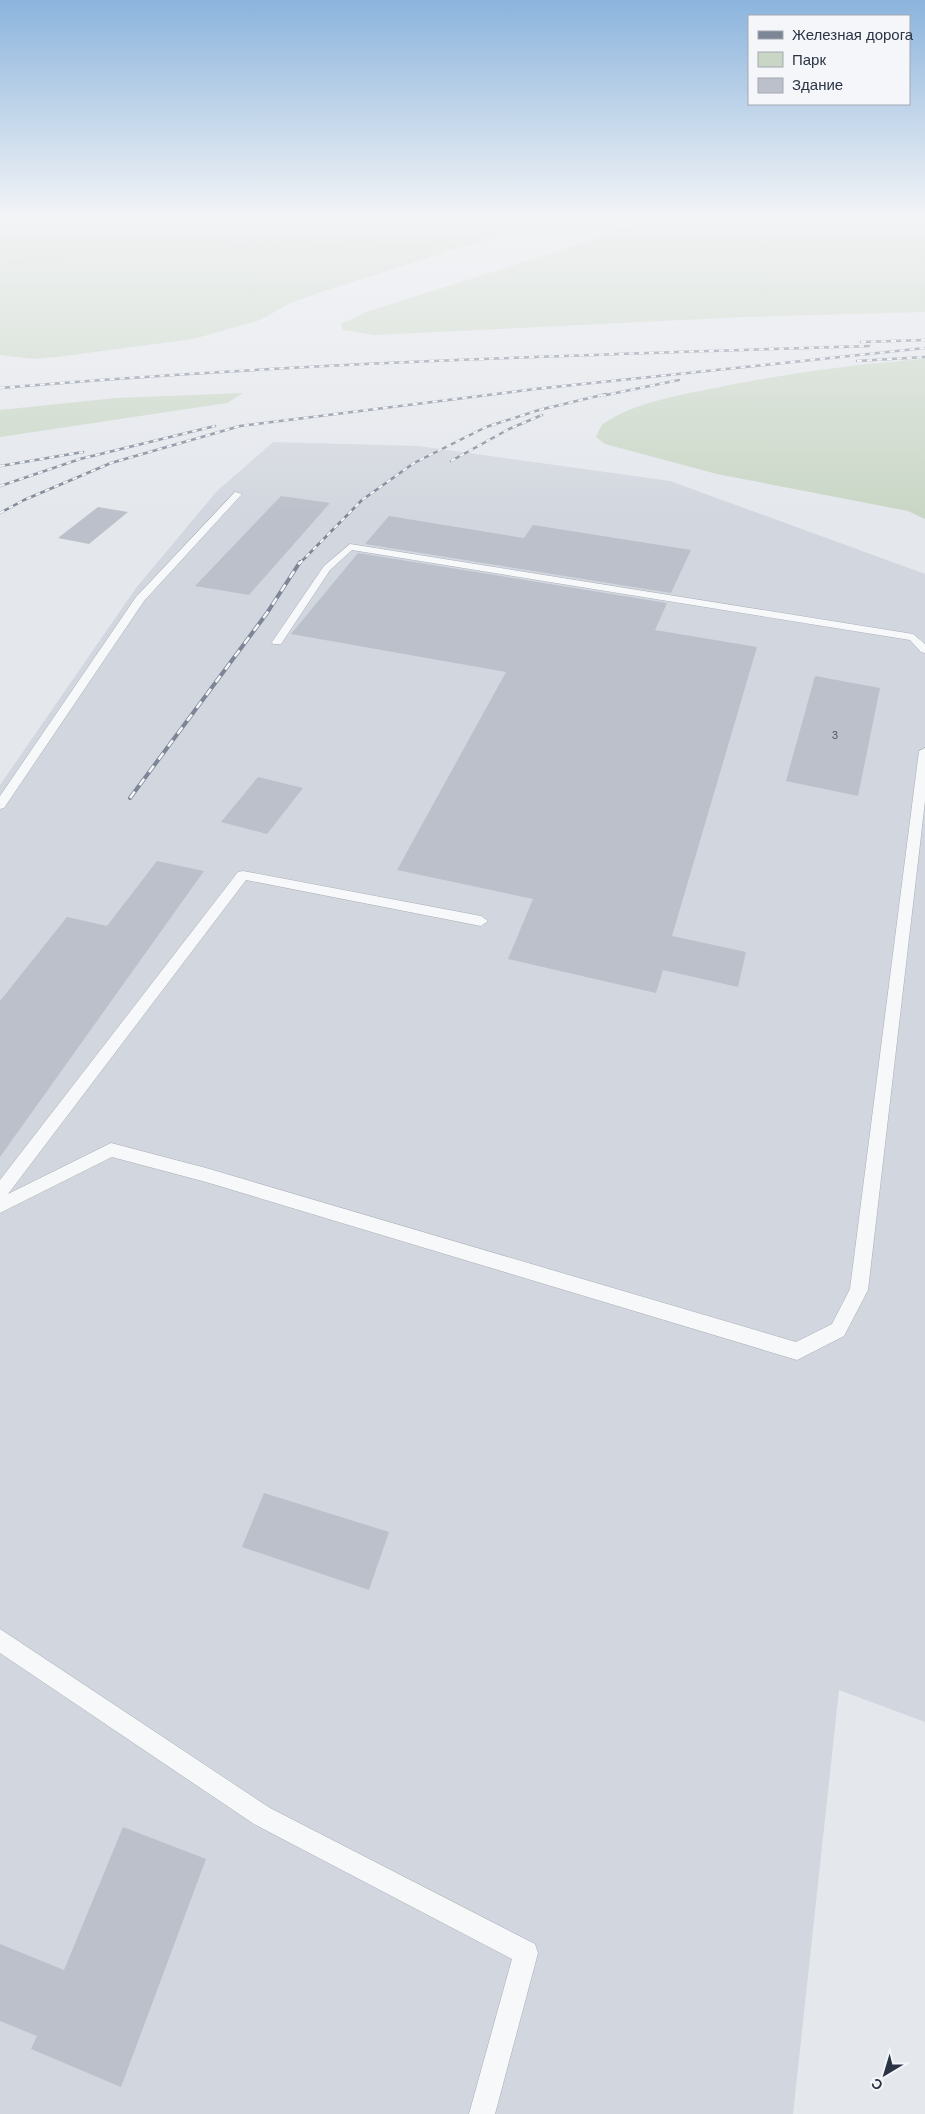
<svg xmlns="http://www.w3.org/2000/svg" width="925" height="2114" font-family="'DM Sans',sans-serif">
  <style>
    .built { fill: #d2d6de }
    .green { fill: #c9d6c5 }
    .building { fill: #bbc0ca }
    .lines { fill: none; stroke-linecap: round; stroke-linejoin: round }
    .lane-casing { stroke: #a9aeb7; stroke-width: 1 }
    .path { stroke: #c2c5cb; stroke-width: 1; stroke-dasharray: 2 2; stroke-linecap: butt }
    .lane { fill: #f7f8fa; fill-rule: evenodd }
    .rail-far1-casing { stroke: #7d8696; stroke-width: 2.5 }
    .rail-casing { stroke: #7d8696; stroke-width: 4 }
    .rail-far1 { stroke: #f4f6f9; stroke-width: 2; stroke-dasharray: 5; stroke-linecap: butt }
    .rail { stroke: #f4f6f9; stroke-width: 2.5; stroke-dasharray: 8; stroke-linecap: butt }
    .labels { text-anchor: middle; stroke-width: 4.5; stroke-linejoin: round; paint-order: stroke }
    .far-number-label { font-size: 11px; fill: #4f5766 }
  </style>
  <rect width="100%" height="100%" fill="#e4e7ec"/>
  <polygon class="built" points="273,442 418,446 670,481 925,574 925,1722 839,1690 793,2114 0,2114 0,785 136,588 217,491"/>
  <g class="green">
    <polygon points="0,218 554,218 324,291 290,303 260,320 193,339 57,357 34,359 0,355"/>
    <polygon points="651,218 925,218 925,312 744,317 374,335 343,330 341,324 369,311 546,255"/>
    <path d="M925,359V519L908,511L717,474L605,444L596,437C598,433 600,427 603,424C632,403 680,395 715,388C784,374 854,364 925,359Z"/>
    <polygon points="243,393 227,403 0,437 0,410 116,398"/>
  </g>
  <g class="building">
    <polygon points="281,496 330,503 249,595 195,586"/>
    <polygon points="98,507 128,512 89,544 58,538"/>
    <polygon points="389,516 524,538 533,525 691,550 671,593 365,544"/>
    <polygon points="358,553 667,603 655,630 757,647 672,936 746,952 738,987 663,970 656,993 508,959 533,899 397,870 506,672 291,634"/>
    <polygon points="815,676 880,688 858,796 786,781"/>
    <polygon points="258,777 303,788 267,834 221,822"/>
    <polygon points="157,861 204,871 0,1157 0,1001 67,917 107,926"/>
    <polygon points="264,1493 389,1532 369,1590 242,1547"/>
    <polygon points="123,1827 206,1859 121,2087 31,2049 37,2036 0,2021 0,1944 64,1970"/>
  </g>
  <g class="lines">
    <defs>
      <g id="lane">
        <polygon points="235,492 242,494 144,601 4,808 0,809 0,796 136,597"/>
        <polygon points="350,544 913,634 925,644 925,653 921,652 910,640 352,550 330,570 281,644 273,644 272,642 324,566"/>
        <polygon points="925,748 925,801 868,1290 844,1336 803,1357 797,1360 206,1182 112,1157 0,1213 0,1180 238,872 243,871 481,916 488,921 481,926 246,880 8,1194 111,1143 206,1168 796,1342 832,1324 850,1289 919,751"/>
        <polygon points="0,1629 270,1808 535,1944 538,1953 495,2114 469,2114 512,1959 254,1824 0,1653"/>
      </g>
    </defs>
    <use href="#lane" class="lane-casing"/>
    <polyline class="path" points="0,265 100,251 194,250 288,245 444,247 491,241 593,218"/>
    <use href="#lane" class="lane"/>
    <defs>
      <g id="rail-far1">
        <polyline points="861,342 925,340"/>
        <polyline points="857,361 925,357"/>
        <path d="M0,388C289,363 579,355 869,346"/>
        <polyline points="601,396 679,380"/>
        <polyline points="451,461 509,429 542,415"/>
        <polyline points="0,466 83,452"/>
        <polyline points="0,486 80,459 215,426"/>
        <polyline points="0,513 24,500 111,463 240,426 535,389 925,348"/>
        <polyline points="299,564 362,500 414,463 486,427 539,410 606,394"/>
      </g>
      <polyline id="rail" points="130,798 267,613 300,562"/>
    </defs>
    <use href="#rail-far1" class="rail-far1-casing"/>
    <use href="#rail" class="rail-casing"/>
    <use href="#rail-far1" class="rail-far1"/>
    <use href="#rail" class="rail"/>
  </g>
  <linearGradient id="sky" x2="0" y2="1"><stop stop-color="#8bb4dd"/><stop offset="0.42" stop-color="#f3f4f6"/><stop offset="1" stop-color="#f3f4f6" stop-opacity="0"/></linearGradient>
  <rect width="925" height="514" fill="url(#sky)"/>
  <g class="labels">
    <g class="far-number-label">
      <text x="835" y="739">3</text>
    </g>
  </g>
  <rect x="748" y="15" width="162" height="90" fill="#f4f6f9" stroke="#a4a8b1"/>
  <rect x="758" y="31" width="25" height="8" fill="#7d8696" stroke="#a4a8b1"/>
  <text x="792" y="40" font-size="15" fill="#2b3445">Железная дорога</text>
  <rect x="758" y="52" width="25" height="15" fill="#c9d6c5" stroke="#a4a8b1"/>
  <text x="792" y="65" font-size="15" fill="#2b3445">Парк</text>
  <rect x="758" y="78" width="25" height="15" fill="#bbc0ca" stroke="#a4a8b1"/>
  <text x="792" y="90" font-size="15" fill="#2b3445">Здание</text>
  <g transform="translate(885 2074) rotate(218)" stroke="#f4f6f9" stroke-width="4" paint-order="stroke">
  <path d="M0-4L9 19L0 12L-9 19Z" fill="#2b3445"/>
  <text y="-8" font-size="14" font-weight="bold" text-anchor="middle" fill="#2b3445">С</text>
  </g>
</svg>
